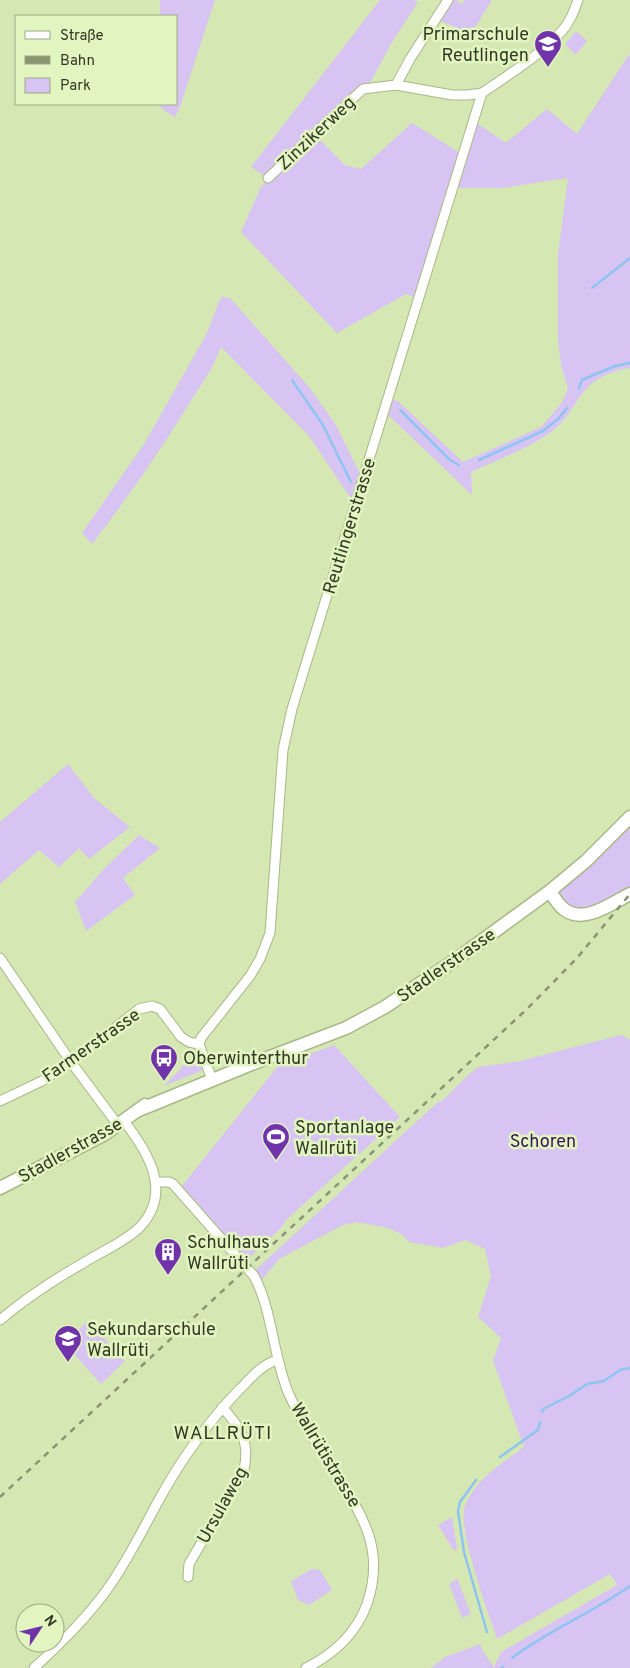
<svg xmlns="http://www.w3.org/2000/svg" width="630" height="1668" font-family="Overpass,sans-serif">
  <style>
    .green { fill: #d7c4f2 }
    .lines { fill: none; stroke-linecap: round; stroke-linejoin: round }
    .stream { stroke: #8ec4f1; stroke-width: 2.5 }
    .street-casing { stroke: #a7b886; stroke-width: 11 }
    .secondary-casing { stroke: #a7b886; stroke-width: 15 }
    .street { stroke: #fff; stroke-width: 9 }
    .secondary { stroke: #fff; stroke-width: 12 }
    .rail { stroke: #889571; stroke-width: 2.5; stroke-dasharray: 6 6; stroke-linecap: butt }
    .labels { text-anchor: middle; stroke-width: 5; stroke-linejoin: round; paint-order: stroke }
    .poi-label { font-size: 18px; fill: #323925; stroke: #e2f5c1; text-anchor: start }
    .street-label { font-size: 18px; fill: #323925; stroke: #e2f5c1 }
    .park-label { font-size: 18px; fill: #381558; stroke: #e2f5c1 }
    .neighbourhood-label { font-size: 19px; letter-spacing: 1px; fill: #323925; stroke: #e2f5c1 }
  </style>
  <rect width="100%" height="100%" fill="#d5e8b4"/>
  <g class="green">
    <polygon points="160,0 215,0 180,107 175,117 161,108 161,104 176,104 176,16 160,16"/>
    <path d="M380,0H413L418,2L391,44L371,81L314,134L345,165L361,169L412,123L463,155L474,121L506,143L547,109L577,134L626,59L628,55L630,56V368C615,370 599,376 588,387C576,399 570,416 557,427C536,446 497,460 471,472L472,495L384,411L388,397L399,402L463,462L541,427L561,404L568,389L561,365L558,340V254L568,178L501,188H454L420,299L406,294L337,333L241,232L260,189L268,178L251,167Z"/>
    <polygon points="448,0 456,0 462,4 465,0 492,0 471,34 436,19"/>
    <polygon points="576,31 587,41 576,55 565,44"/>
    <path d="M221,297L230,298L309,387L336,425L363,480L355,505L309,436L221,347C213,369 199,388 187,407C158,454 126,500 92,544L82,533L144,444L206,335Z"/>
    <polygon points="68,764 94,798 130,827 89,859 79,848 59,867 39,850 0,884 0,822"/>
    <polygon points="630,817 630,894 580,914 550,891"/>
    <polygon points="139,835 160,848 123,878 135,895 86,931 75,902 104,869"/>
    <path d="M621,1035L630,1040V1668H431L445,1657L480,1644L484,1653L494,1667L501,1652L617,1585L610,1574L497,1639C488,1612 457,1529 465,1506C475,1479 503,1463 524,1447L493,1361L501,1338L478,1317L491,1276L485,1249L465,1240L443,1248L409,1242L401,1234L388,1228L357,1222L343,1225L279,1259L258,1285L252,1273L439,1101L441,1102L470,1073L479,1067L520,1061Z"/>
    <polygon points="334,1045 400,1117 286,1220 282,1227 247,1260 182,1186 278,1066"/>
    <polygon points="191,1062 197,1063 202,1067 201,1071 164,1086 184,1065"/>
    <polygon points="88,1321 125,1361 101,1384 64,1343"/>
    <polygon points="452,1517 457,1549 454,1551 438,1525"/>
    <polygon points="312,1569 320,1570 332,1590 309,1605 298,1600 291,1581"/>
    <polygon points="457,1578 471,1614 462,1618 449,1584"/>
  </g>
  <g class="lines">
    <g class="stream">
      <polyline points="592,288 630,258"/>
      <polyline points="292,380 323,425 351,482"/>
      <polyline points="579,388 582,380 615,366 630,363"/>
      <polyline points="400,410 450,460 459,465"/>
      <polyline points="479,460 543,431 558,419 567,408"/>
      <polyline points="542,1412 543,1409 569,1396 587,1384 604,1381 620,1370 630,1368"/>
      <polyline points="500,1457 538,1430 540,1422"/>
      <polyline points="476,1480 460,1502 458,1511 464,1552 487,1632"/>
      <path d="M512,1658C549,1630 592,1613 630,1586"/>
      <polyline points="501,1668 503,1667"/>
    </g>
    <defs>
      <g id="street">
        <polyline points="396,85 410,59 448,0"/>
        <polyline points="268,178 363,89 396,85 452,95 468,95 482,93"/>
        <polyline points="0,958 71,1062 118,1125"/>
        <path d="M212,1080L199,1044L201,1038L250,976L260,959L270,933L283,750L292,709L482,93C507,76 543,53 562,31C570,22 574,11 578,0"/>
        <polyline points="0,1101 42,1081 71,1062 139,1009 152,1006 160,1009 181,1037 189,1042 199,1044"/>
        <path d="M156,1182H169L173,1184L254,1276C272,1309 273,1355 288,1392C299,1417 314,1441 329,1464C359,1510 387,1546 367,1604C356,1634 334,1654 306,1668"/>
        <path d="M0,1320C26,1298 55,1279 85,1262C102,1251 125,1242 140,1227C173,1192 148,1152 124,1121"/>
        <path d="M188,1577L189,1564L244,1470C250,1441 241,1428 222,1407"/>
        <path d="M34,1668C62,1642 89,1616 111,1584C130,1556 144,1527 160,1498C182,1458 208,1422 239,1390C251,1378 261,1365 277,1360"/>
      </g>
      <g id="secondary">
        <path d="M550,891C554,898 558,905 565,910C585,924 612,903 630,894"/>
        <polyline points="139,1110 249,1065 346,1028 385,1007 458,958 550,891 586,861 630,817"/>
        <polyline points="0,1188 105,1134 145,1105"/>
      </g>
    </defs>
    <use href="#street" class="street-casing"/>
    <use href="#secondary" class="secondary-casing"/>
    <use href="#street" class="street"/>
    <use href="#secondary" class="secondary"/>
    <polyline class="rail" points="0,1497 527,1009 577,958 630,894"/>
  </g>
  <defs>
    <symbol id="school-pin" viewBox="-11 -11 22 30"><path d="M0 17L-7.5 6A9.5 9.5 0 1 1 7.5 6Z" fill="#7033a9" stroke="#e2f5c1"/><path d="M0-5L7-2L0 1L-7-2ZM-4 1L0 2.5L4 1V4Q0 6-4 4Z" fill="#fff"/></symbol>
    <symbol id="bus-pin" viewBox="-11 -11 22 30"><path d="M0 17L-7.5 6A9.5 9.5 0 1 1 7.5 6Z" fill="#7033a9" stroke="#e2f5c1"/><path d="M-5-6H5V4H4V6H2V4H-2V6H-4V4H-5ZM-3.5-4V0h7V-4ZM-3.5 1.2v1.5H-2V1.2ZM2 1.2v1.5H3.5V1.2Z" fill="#fff"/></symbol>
    <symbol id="stadium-pin" viewBox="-11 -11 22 30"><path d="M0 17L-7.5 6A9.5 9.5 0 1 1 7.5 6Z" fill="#7033a9" stroke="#e2f5c1"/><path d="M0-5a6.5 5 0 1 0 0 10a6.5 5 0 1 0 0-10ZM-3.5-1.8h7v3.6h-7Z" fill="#fff"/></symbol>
    <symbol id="building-pin" viewBox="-11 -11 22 30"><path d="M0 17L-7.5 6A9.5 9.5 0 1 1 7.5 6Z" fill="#7033a9" stroke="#e2f5c1"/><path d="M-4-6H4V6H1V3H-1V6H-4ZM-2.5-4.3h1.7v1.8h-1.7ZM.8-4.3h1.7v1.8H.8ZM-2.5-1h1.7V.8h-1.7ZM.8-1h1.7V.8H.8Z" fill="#fff"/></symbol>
  </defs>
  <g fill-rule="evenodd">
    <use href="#school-pin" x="532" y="28" width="32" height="43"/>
    <use href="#bus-pin" x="148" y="1042" width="32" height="43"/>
    <use href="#stadium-pin" x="260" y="1121" width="32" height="43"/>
    <use href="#building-pin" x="152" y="1236" width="32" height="43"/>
    <use href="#school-pin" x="52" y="1323" width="32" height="43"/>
  </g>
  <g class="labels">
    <g class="poi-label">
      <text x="529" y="40" text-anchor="end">Primarschule<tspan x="529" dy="21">Reutlingen</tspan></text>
      <text x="183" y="1064">Oberwinterthur</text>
      <text x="295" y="1133">Sportanlage<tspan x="295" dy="21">Wallrüti</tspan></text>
      <text x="187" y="1248">Schulhaus<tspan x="187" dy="21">Wallrüti</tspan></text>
      <text x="87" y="1335">Sekundarschule<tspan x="87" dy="21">Wallrüti</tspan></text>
    </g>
    <g class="street-label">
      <text transform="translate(316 133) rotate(-43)" y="6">Zinzikerweg</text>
      <text transform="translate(349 526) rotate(-73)" y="6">Reutlingerstrasse</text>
      <text transform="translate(446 965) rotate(-35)" y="6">Stadlerstrasse</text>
      <text transform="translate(91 1045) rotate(-35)" y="6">Farmerstrasse</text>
      <text transform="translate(70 1150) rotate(-29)" y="6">Stadlerstrasse</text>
      <text transform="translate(326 1455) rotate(59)" y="6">Wallrütistrasse</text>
      <text transform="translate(222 1505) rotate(-61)" y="6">Ursulaweg</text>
    </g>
    <g class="park-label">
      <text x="543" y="1147">Schoren</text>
    </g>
    <g class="neighbourhood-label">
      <text x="223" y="1439">WALLRÜTI</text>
    </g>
  </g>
  <rect x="15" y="15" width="162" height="90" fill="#e2f5c1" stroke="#9caa83"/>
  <rect x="25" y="31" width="25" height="8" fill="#ffffff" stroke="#9caa83"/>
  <text x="60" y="40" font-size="15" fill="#323925">Straße</text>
  <rect x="25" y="56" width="25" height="8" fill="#889571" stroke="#9caa83"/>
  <text x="60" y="65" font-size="15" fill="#323925">Bahn</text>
  <rect x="25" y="78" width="25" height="15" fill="#d7c4f2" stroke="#9caa83"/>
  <text x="60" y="90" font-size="15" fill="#323925">Park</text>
  <g transform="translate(40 1628) rotate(55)"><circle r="24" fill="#e2f5c1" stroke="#9caa83"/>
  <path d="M0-4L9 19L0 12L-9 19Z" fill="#7033a9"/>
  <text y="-8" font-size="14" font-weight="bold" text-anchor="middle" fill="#323925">N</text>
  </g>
</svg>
